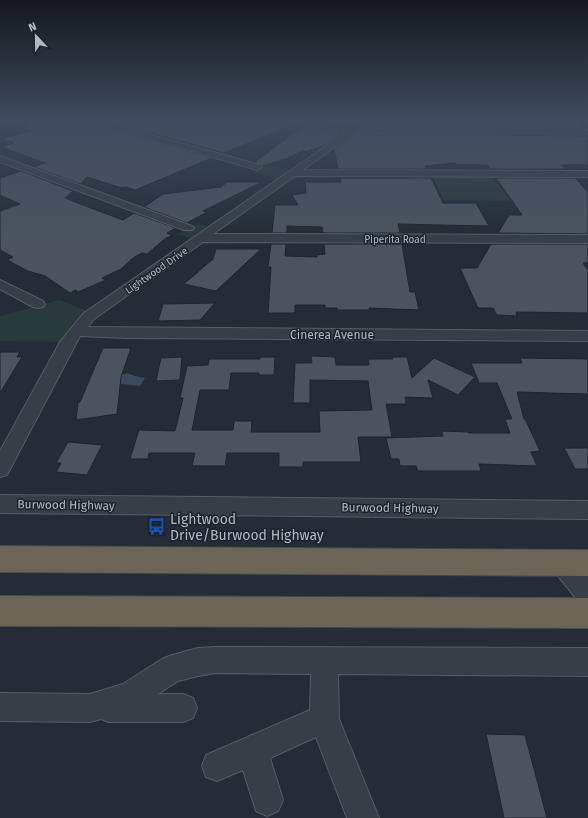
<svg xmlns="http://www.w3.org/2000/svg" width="588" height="818" font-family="'Fira Sans',sans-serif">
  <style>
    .green { fill: #293a3a }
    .water { fill: #3b495e }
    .building { fill: #4b5360; stroke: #1f252e }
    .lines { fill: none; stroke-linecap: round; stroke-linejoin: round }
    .minor-casing { stroke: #555c65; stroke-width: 2 }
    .highway-casing { stroke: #424952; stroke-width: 2 }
    .minor { fill: #373e47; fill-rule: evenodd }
    .highway { fill: #6c6455; fill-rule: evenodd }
    .labels { text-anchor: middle; stroke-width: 3; stroke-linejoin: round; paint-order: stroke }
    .far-street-label { font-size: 10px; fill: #b2b9c3; stroke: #1d232c }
    .street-label { font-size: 12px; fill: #b2b9c3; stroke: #1d232c }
    .near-poi-label { font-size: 14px; fill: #b2b9c3; stroke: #1d232c; text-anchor: start }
  </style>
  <rect width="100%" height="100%" fill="#242c37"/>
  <g class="green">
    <polygon points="265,164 295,172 283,181 250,171"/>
    <polygon points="431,173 490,173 510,201 444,200"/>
    <polygon points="198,223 215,229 197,241 178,234"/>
    <polygon points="59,300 93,313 68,342 0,341 0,317 1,316"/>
  </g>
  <polygon class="water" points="127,373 135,376 145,378 140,386 114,383 119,376"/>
  <g class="building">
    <polygon points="27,120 83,120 212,158 135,190 126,187 122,188 87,177 80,184 34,167 45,163 1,147 14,143 2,139 34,130 26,129"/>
    <polygon points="104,120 295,120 299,122 224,153"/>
    <polygon points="319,120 360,120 350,127"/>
    <polygon points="373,120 474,122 472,120 574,121 583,128 374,128 372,131 377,134 588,136 588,165 561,165 566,169 490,169 487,165 456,165 455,163 425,166 426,169 338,169 334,149"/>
    <polygon points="306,124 341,134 325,145 305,152 304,150 288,158 263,166 255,162"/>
    <polygon points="21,171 73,191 65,198 96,210 123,220 134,213 176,228 167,233 172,236 166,238 147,254 142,253 133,258 121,269 102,278 106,280 78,292 76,290 70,293 45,276 28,271 7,260 13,257 0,250 0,211 20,204 0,195 0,178"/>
    <polygon points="340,178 431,178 443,203 476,203 489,226 398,224 400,233 323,233 322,227 287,226 287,233 272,233 275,205 298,205 292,195 306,193 305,182 341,182"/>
    <polygon points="496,178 575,178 588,192 588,234 498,233 509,215 522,215"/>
    <polygon points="227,182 262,182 203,211 207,212 187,223 144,207 163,194 221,187"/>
    <polygon points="271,244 286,244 285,256 317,257 317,255 325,254 324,244 402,244 410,292 415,292 419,310 369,308 370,310 337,310 337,308 325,308 325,305 295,305 295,313 268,313 271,267 268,267"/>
    <polygon points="491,244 588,244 588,263 583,263 588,270 588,313 516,312 517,316 497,315 493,308 478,308 460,268 477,268"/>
    <polygon points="216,249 261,249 216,291 184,284 213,259"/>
    <polygon points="215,303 200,320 158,321 163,304"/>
    <polygon points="103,348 131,348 121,377 117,414 76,420 78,402 80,402"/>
    <polygon points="0,352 20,352 17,357 22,357 0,393"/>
    <polygon points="311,356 335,357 336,365 369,365 368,359 393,359 392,357 407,357 412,378 434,358 475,377 458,395 428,380 433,398 405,397 406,404 386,404 392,437 358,437 361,462 303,462 303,467 279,467 279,453 227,453 225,466 192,466 195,453 149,453 148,459 130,459 139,430 175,431 183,398 180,398 187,366 208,365 209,359 260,359 260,357 275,357 274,375 259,375 259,373 231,373 229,390 200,390 192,430 233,430 234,421 252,421 251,432 320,432 319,411 372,410 368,381 310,380 310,403 293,403 295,363 312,363"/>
    <polygon points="182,357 180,380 156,381 161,358"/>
    <polygon points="520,358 588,359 588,394 517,392 524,419 525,419 540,451 531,452 537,466 479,464 481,471 418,471 416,466 400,466 399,459 391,459 386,438 443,436 442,431 468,432 469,433 510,433 505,419 512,419 497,383 479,383 471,363 522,363"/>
    <polygon points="68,442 102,445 87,475 56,472 61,463 56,463"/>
    <polygon points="564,448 588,448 588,469 575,469"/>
    <polygon points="486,734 525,735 547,818 504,818"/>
  </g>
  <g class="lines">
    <defs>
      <g id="minor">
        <polygon points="84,120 98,120 260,165 262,167 257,170 254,169"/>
        <polygon points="296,120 311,120 350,129 363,120 372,120 303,170 588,171 588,177 295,176 213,234 588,235 588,243 203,242 94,319 88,327 588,331 588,341 127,338 80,336 7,475 0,477 0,451 60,342 84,313 345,133"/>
        <polygon points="374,129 588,130 588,134 377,133 373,131"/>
        <polygon points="0,156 192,226 194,228 192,230 184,230 0,162"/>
        <polygon points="0,280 43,301 45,304 43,307 38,308 33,307 0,289"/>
        <polygon points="0,495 588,501 588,519 0,513"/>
        <polygon points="562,552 570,555 588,576 588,606 579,602 554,571 550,563 554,555"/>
        <polygon points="216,647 588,648 588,676 338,674 339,719 379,818 347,818 316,737 270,758 283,800 278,811 267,816 256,811 243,770 217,781 206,777 202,766 206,755 310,710 311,674 216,673 198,676 178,681 158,694 183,694 193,698 197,708 193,718 183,722 109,722 101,719 90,722 0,721 0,693 90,694 123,684 162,659 172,655 198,648"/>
      </g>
      <g id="highway">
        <polygon points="0,546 588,550 588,576 0,572"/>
        <polygon points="0,596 588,598 588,628 0,626"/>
      </g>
    </defs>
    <use href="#minor" class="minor-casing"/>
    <use href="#highway" class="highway-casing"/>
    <use href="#minor" class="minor"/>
    <use href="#highway" class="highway"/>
  </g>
  <linearGradient id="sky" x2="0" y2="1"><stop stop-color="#14181e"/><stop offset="0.51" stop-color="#3f4b5e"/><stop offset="1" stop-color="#3f4b5e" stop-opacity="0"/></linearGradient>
  <rect width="588" height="235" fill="url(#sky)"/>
  <defs>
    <symbol id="bus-bare" viewBox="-9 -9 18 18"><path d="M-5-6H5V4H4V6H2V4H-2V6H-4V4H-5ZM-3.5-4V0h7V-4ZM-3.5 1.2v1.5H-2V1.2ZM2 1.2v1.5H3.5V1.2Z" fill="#1a4fb4" stroke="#1d232c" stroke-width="2.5" paint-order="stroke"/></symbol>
  </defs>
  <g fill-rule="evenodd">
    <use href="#bus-bare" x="144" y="514" width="25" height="25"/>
  </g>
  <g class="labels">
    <g class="far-street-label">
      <text x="395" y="243">Piperita Road</text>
      <text transform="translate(156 270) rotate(-35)" y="4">Lightwood Drive</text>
    </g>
    <g class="street-label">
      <text x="332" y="339">Cinerea Avenue</text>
      <text transform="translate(66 505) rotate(1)" y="4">Burwood Highway</text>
      <text transform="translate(390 508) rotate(1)" y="4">Burwood Highway</text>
    </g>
    <g class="near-poi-label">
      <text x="170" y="524">Lightwood<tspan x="170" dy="16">Drive/Burwood Highway</tspan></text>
    </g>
  </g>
  <g transform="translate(36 36) rotate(338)" stroke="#1d232c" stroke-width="3" paint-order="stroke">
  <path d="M0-3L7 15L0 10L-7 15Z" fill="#b2b9c3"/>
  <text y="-6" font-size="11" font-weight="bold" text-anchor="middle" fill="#b2b9c3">N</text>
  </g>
</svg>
